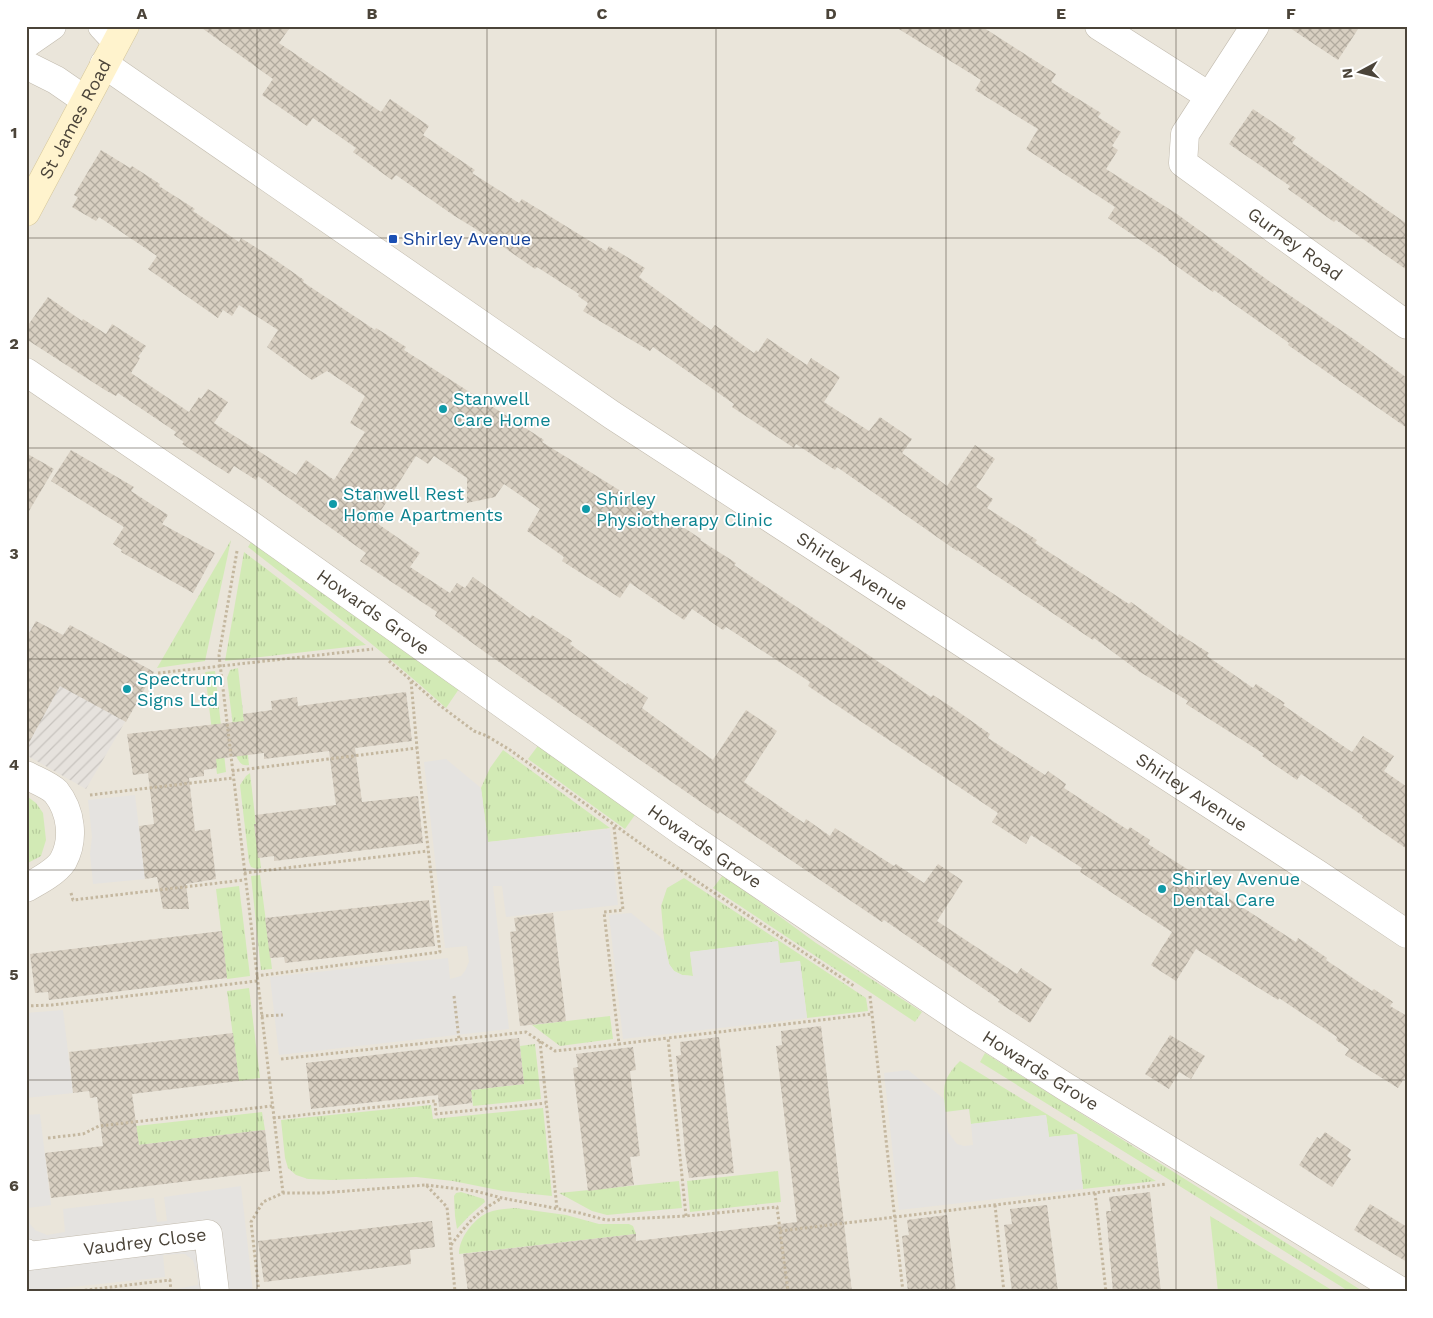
<svg xmlns="http://www.w3.org/2000/svg" width="1433" height="1318" font-family="'Work Sans',sans-serif">
  <style>
    .residential { fill: #eae5da }
    .industrial { fill: url(#industrial-furrows) }
    .grass { fill: url(#grass-tufts) }
    .parking { fill: #e5e3e0 }
    .building { fill: url(#building-cross-hatch) }
    .lines { fill: none; stroke-linecap: round; stroke-linejoin: round }
    .street-casing { stroke: #c2bbae; stroke-width: 29 }
    .secondary-casing { stroke: #d6c79b; stroke-width: 29 }
    .path { stroke: #c4b79f; stroke-width: 3; stroke-dasharray: 2.5 2.5; stroke-linecap: butt }
    .street { stroke: #fff; stroke-width: 28 }
    .secondary { stroke: #fff3cd; stroke-width: 28 }
    .grid { fill: none; stroke: #4b4439; stroke-width: 1; stroke-opacity: 0.55 }
    .transit-dot { fill: #1a4fb4; stroke: #fff; stroke-width: 2 }
    .culture-dot { fill: #0f9aa8; stroke: #fff; stroke-width: 2 }
    .labels { text-anchor: middle; stroke-width: 4; stroke-linejoin: round; paint-order: stroke }
    .street-label { font-size: 18px; fill: #4b4439; stroke: #fff }
    .transit-label { font-size: 18px; fill: #164399; stroke: #fff; text-anchor: start }
    .culture-label { font-size: 18px; fill: #0d838f; stroke: #fff; text-anchor: start }
    .neatline { fill: none; stroke: #4b4439; stroke-width: 2 }
    .grid-label { font-size: 16px; text-anchor: middle; font-weight: bold; fill: #4b4439 }
  </style>
  <defs>
    <pattern id="industrial-furrows" width="10" height="10" patternUnits="userSpaceOnUse" patternTransform="scale(1.25)"><rect width="10" height="10" fill="#e6e2dd"/><path d="M-1 1l2-2M0 10L10 0M9 11l2-2" fill="none" stroke="#c7c3be"/></pattern>
    <pattern id="grass-tufts" width="24" height="20" patternUnits="userSpaceOnUse" patternTransform="scale(1.25)"><rect width="24" height="20" fill="#d2eab5"/><path d="M3 7l-1-3M5 7V3M7 7l1-3M15 17l-1-3M17 17v-4M19 17l1-3" fill="none" stroke="#b6ca9c"/></pattern>
    <pattern id="building-cross-hatch" width="8" height="8" patternUnits="userSpaceOnUse" patternTransform="scale(1.25)"><rect width="8" height="8" fill="#d8cfc1"/><path d="M0 0l8 8M0 8l8-8" fill="none" stroke="#b1aa9e"/></pattern>
  </defs>
  <rect width="100%" height="100%" fill="#f6f3ec"/>
  <rect class="residential" x="26" y="26" width="1381" height="1266"/>
  <polygon class="industrial" points="36,621 63,635 70,625 154,672 86,789 26,755 26,624 32,628"/>
  <g class="grass">
    <path d="M253,539L461,686L446,708C383,650 315,599 248,547Z"/>
    <polygon points="231,540 205,661 157,668"/>
    <polygon points="244,552 366,645 225,661"/>
    <path d="M238,668L249,765C242,766 241,764 237,758L227,678L230,670Z"/>
    <polygon points="215,671 226,772 217,774 205,672"/>
    <polygon points="540,743 637,812 625,829 528,759"/>
    <polygon points="503,750 610,828 488,842 481,788 490,768"/>
    <polygon points="250,773 261,868 257,869 251,867 249,862 240,785 246,776"/>
    <polygon points="28,797 36,803 43,813 46,840 41,856 26,864 26,800"/>
    <polygon points="260,875 272,969 261,970 251,876"/>
    <polygon points="723,875 816,943 922,1012 915,1022 713,888"/>
    <polygon points="684,878 866,998 868,1011 807,1018 800,961 780,964 778,942 690,952 693,976 682,975 674,971 669,964 664,939 661,906 667,888"/>
    <polygon points="239,886 250,976 227,979 216,889"/>
    <polygon points="249,988 260,1078 239,1081 227,991"/>
    <polygon points="610,1016 613,1039 560,1046 532,1025"/>
    <polygon points="535,1044 541,1099 473,1106 471,1090 524,1084 520,1046"/>
    <polygon points="985,1053 1364,1292 1350,1292 980,1062"/>
    <path d="M960,1061L1156,1181L1083,1189L1077,1134L1049,1137L1046,1115L971,1124L969,1109L945,1112C943,1087 942,1079 960,1061Z"/>
    <polygon points="431,1105 433,1119 543,1108 552,1196 503,1191 453,1181 416,1177 331,1180 308,1179 296,1175 288,1168 285,1158 281,1120"/>
    <polygon points="262,1112 265,1130 139,1145 136,1126"/>
    <polygon points="778,1171 781,1202 690,1212 687,1181"/>
    <polygon points="679,1181 682,1208 607,1215 592,1211 559,1193"/>
    <polygon points="461,1192 484,1199 485,1202 469,1216 457,1229 455,1216 454,1196 456,1193"/>
    <path d="M515,1208L566,1215L599,1224H629L633,1226L636,1234L459,1254C459,1238 473,1220 487,1213C496,1209 506,1209 515,1208Z"/>
    <polygon points="1210,1216 1335,1292 1218,1292"/>
  </g>
  <g class="parking">
    <polygon points="446,759 481,788 488,842 610,829 618,905 506,917 502,886 493,886 509,1029 279,1055 270,977 448,958 450,979 461,976 465,971 469,962 467,946 445,948 424,762"/>
    <polygon points="135,795 145,879 93,884 90,854 92,837 88,800"/>
    <polygon points="631,913 664,940 669,964 674,971 682,975 693,976 690,952 778,941 780,963 800,961 807,1018 623,1039 609,915"/>
    <polygon points="63,1010 73,1093 26,1098 26,1013"/>
    <polygon points="908,1070 944,1099 948,1132 957,1144 964,1146 973,1145 971,1124 1046,1115 1049,1137 1077,1134 1083,1189 899,1210 884,1073"/>
    <polygon points="40,1114 51,1205 28,1208 30,1224 35,1230 47,1235 65,1232 63,1209 154,1198 157,1222 167,1221 164,1197 241,1186 253,1292 176,1292 176,1289 198,1285 197,1273 193,1260 185,1254 180,1254 163,1255 165,1277 26,1292 26,1115"/>
  </g>
  <g class="building">
    <polygon points="199,26 291,26 279,43 381,112 390,99 429,126 423,135 475,170 472,173 519,203 522,199 606,251 609,246 645,268 639,277 711,330 715,325 754,353 756,350 758,352 767,338 807,365 811,358 840,377 824,402 869,431 880,417 912,439 902,453 947,486 975,445 995,459 976,487 993,499 987,508 1037,540 1035,543 1129,604 1131,602 1178,636 1179,634 1209,653 1207,656 1253,688 1256,684 1285,703 1283,705 1352,752 1363,736 1394,756 1384,771 1407,787 1407,849 1362,818 1363,816 1301,774 1297,780 1262,756 1264,754 1186,704 1188,701 1140,672 1094,638 1093,640 958,550 957,551 837,467 835,470 796,444 794,448 732,407 734,404 653,347 650,351 583,311 588,303 578,296 579,294 537,267 535,269 492,239 453,215 396,175 392,180 353,152 356,148 313,118 307,126 262,95 273,79"/>
    <polygon points="894,26 981,26 1056,74 1051,82 1101,113 1098,117 1121,132 1112,146 1118,150 1106,169 1177,214 1273,284 1358,342 1407,378 1407,428 1288,345 1289,343 1214,290 1213,292 1168,260 1168,259 1108,218 1115,207 1026,149 1038,129 975,90 981,80"/>
    <polygon points="1287,26 1360,26 1338,60"/>
    <polygon points="1253,109 1296,138 1292,143 1407,224 1407,270 1336,220 1334,222 1288,189 1290,186 1229,144"/>
    <polygon points="101,150 130,168 132,166 160,184 159,186 195,209 193,211 239,242 241,238 274,259 304,280 303,282 375,330 376,328 406,347 404,350 513,420 544,440 542,442 648,508 677,529 680,525 701,539 700,540 736,563 734,565 931,697 933,695 953,708 990,734 988,738 1045,775 1048,771 1066,784 1064,788 1128,830 1130,827 1150,840 1148,844 1198,876 1197,878 1296,942 1298,938 1327,958 1326,960 1372,991 1374,989 1393,1002 1390,1006 1407,1016 1407,1074 1398,1088 1345,1055 1349,1049 1336,1040 1337,1037 1279,998 1278,1000 1196,949 1176,981 1151,965 1172,932 1080,872 1082,868 1031,835 1026,844 992,822 998,813 808,686 810,682 726,627 723,630 692,609 684,620 630,583 620,598 562,561 564,557 527,531 540,509 504,484 495,497 467,503 467,478 434,456 428,464 416,456 380,512 384,515 378,524 420,553 410,567 450,593 457,583 465,588 473,577 530,618 532,615 572,641 570,644 626,685 627,683 648,698 642,708 713,760 746,710 777,731 744,782 804,823 806,819 830,836 835,828 894,866 896,864 924,883 938,864 963,881 937,921 1017,974 1021,968 1052,989 1030,1023 998,1002 1000,1000 884,920 882,922 720,812 718,814 489,655 435,616 437,612 360,561 366,553 258,476 256,480 234,466 229,474 182,444 184,442 174,435 176,432 118,393 116,396 105,390 26,339 26,328 48,297 82,321 83,319 106,334 112,324 146,346 138,357 140,358 131,373 189,412 199,397 201,399 208,389 228,402 214,423 296,475 306,460 334,480 365,432 350,423 365,396 327,371 312,380 267,347 278,330 239,305 232,316 223,310 218,318 148,269 157,256 99,217 96,221 72,207 78,197 74,195"/>
    <polygon points="71,450 134,487 131,491 168,515 162,524 215,553 193,593 121,552 122,550 113,544 124,527 51,481"/>
    <polygon points="26,453 54,469 26,516"/>
    <polygon points="36,621 63,635 70,625 154,672 126,722 60,686 26,748 26,639"/>
    <polygon points="406,692 412,741 355,748 362,802 418,796 423,843 274,861 274,856 258,858 254,824 256,824 255,815 336,805 329,751 264,759 264,753 216,759 217,768 204,770 204,776 189,778 195,831 210,829 216,879 186,884 189,909 163,909 157,877 145,879 139,826 154,824 148,773 133,775 127,734 244,721 243,714 272,710 271,701 297,697 298,706"/>
    <polygon points="429,900 435,946 285,963 284,957 270,958 265,918"/>
    <polygon points="553,913 566,1021 520,1026 510,932 516,931 514,918"/>
    <polygon points="222,931 227,978 49,1000 48,992 35,993 30,954"/>
    <polygon points="821,1026 852,1292 468,1292 463,1254 636,1234 636,1241 797,1222 776,1046 782,1045 781,1031"/>
    <polygon points="233,1033 239,1081 132,1094 139,1145 265,1130 270,1171 51,1198 45,1153 103,1146 97,1097 90,1098 89,1091 73,1093 69,1052"/>
    <polygon points="1170,1035 1205,1056 1191,1079 1179,1072 1169,1089 1145,1074"/>
    <polygon points="719,1037 734,1173 689,1178 685,1152 676,1056 681,1055 680,1042"/>
    <polygon points="519,1038 524,1084 471,1090 472,1103 439,1107 438,1095 311,1109 306,1063"/>
    <polygon points="633,1047 636,1070 630,1071 640,1156 630,1157 634,1185 588,1191 573,1068 578,1067 576,1054"/>
    <polygon points="1325,1132 1351,1150 1347,1156 1351,1159 1332,1187 1299,1165 1317,1137 1320,1139"/>
    <polygon points="1150,1192 1161,1292 1113,1292 1106,1211 1111,1211 1109,1197"/>
    <polygon points="1370,1204 1407,1227 1407,1262 1354,1230"/>
    <polygon points="1047,1205 1058,1292 1012,1292 1004,1225 1012,1224 1010,1209"/>
    <polygon points="947,1215 956,1292 908,1292 902,1236 909,1235 907,1220"/>
    <polygon points="432,1221 435,1247 410,1250 411,1264 264,1282 258,1241"/>
  </g>
  <g class="lines">
    <defs>
      <g id="street">
        <polyline points="102,26 116,41"/>
        <polyline points="1099,26 1209,96"/>
        <path id="s1" d="M1255,26L1185,134L1183,163L1407,325"/>
        <polyline points="26,44 52,26"/>
        <path id="s2" d="M104,64L612,415L1319,875L1407,934"/>
        <polyline points="26,65 56,80 85,100"/>
        <path id="s3" d="M26,372L248,523L687,835L964,1022L1066,1087L1402,1292"/>
        <path d="M26,775C35,780 49,785 56,792C71,811 75,839 63,861C56,872 37,882 26,888"/>
        <path id="s4" d="M26,1253L29,1256L208,1234L215,1292"/>
      </g>
      <g id="secondary">
        <path id="s5" d="M26,212L125,26"/>
      </g>
    </defs>
    <use href="#street" class="street-casing"/>
    <use href="#secondary" class="secondary-casing"/>
    <g class="path">
      <polyline points="237,551 219,655 283,1193"/>
      <polyline points="389,661 438,704 474,731 487,736 510,750 655,854 668,862 854,986"/>
      <polyline points="158,673 373,649"/>
      <polyline points="232,771 417,748"/>
      <polyline points="90,795 233,778"/>
      <polyline points="614,827 623,910 604,912 619,1044 668,1038"/>
      <polyline points="244,873 428,851"/>
      <polyline points="71,893 73,900 244,880"/>
      <polyline points="256,976 440,952 419,770 411,681"/>
      <polyline points="454,996 459,1039"/>
      <polyline points="870,996 903,1292"/>
      <polyline points="26,1006 52,1005 257,981"/>
      <polyline points="261,1016 283,1015"/>
      <polyline points="540,1041 557,1209"/>
      <polyline points="281,1059 526,1032 555,1051 619,1044"/>
      <polyline points="273,1118 435,1101 436,1114 546,1103"/>
      <polyline points="48,1138 83,1134 99,1126 272,1106"/>
      <polyline points="426,1185 475,1191 502,1198 580,1213 606,1220 686,1216 777,1207 788,1292"/>
      <polyline points="1095,1193 1106,1292"/>
      <polyline points="995,1205 1004,1292"/>
      <polyline points="686,1216 668,1038 872,1014"/>
      <polyline points="780,1231 1167,1184"/>
      <path d="M451,1245C469,1221 476,1213 502,1198"/>
      <polyline points="70,1292 170,1280 171,1292"/>
      <polyline points="259,1292 251,1222 263,1202 283,1193 321,1193 426,1185 447,1207 455,1292"/>
    </g>
    <use href="#street" class="street"/>
    <use href="#secondary" class="secondary"/>
  </g>
  <path class="grid" d="M257,26V1292M487,26V1292M716,26V1292M946,26V1292M1176,26V1292M26,238H1407M26,448H1407M26,659H1407M26,870H1407M26,1080H1407"/>
  <rect class="transit-dot" x="388" y="234" width="10" height="10" rx="2.5"/>
  <g class="culture-dot">
    <circle cx="443" cy="409" r="5"/>
    <circle cx="333" cy="504" r="5"/>
    <circle cx="586" cy="509" r="5"/>
    <circle cx="127" cy="689" r="5"/>
    <circle cx="1162" cy="889" r="5"/>
  </g>
  <g class="labels">
    <g class="street-label">
      <text dy="6" stroke="none"><textPath href="#s5" startOffset="105">St James Road</textPath></text>
      <text dy="6" stroke="none"><textPath href="#s1" startOffset="296">Gurney Road</textPath></text>
      <text dy="6" stroke="none"><textPath href="#s2" startOffset="904">Shirley Avenue</textPath></text>
      <text dy="6" stroke="none"><textPath href="#s3" startOffset="422">Howards Grove</textPath></text>
      <text dy="6" stroke="none"><textPath href="#s2" startOffset="1309">Shirley Avenue</textPath></text>
      <text dy="6" stroke="none"><textPath href="#s3" startOffset="828">Howards Grove</textPath></text>
      <text dy="6" stroke="none"><textPath href="#s3" startOffset="1232">Howards Grove</textPath></text>
      <text dy="6" stroke="none"><textPath href="#s4" startOffset="121">Vaudrey Close</textPath></text>
    </g>
    <g class="transit-label">
      <text x="403" y="245">Shirley Avenue</text>
    </g>
    <g class="culture-label">
      <text x="453" y="405">Stanwell<tspan x="453" dy="21">Care Home</tspan></text>
      <text x="343" y="500">Stanwell Rest<tspan x="343" dy="21">Home Apartments</tspan></text>
      <text x="596" y="505">Shirley<tspan x="596" dy="21">Physiotherapy Clinic</tspan></text>
      <text x="137" y="685">Spectrum<tspan x="137" dy="21">Signs Ltd</tspan></text>
      <text x="1172" y="885">Shirley Avenue<tspan x="1172" dy="21">Dental Care</tspan></text>
    </g>
  </g>
  <rect width="1433" height="1318" fill="none" stroke="#ffffff" stroke-width="55"/>
  <g transform="translate(1360 72) rotate(263)" stroke="#ffffff" stroke-width="4" paint-order="stroke">
  <path d="M0-4L9 19L0 12L-9 19Z" fill="#4b4439"/>
  <text y="-8" font-size="14" font-weight="bold" text-anchor="middle" fill="#4b4439">N</text>
  </g>
  <rect x="28" y="28" width="1378" height="1262" class="neatline"/>
  <g class="grid-label">
    <text x="142" y="19">A</text>
    <text x="372" y="19">B</text>
    <text x="602" y="19">C</text>
    <text x="831" y="19">D</text>
    <text x="1061" y="19">E</text>
    <text x="1291" y="19">F</text>
    <text x="14" y="138">1</text>
    <text x="14" y="349">2</text>
    <text x="14" y="559">3</text>
    <text x="14" y="770">4</text>
    <text x="14" y="980">5</text>
    <text x="14" y="1191">6</text>
  </g>
</svg>
